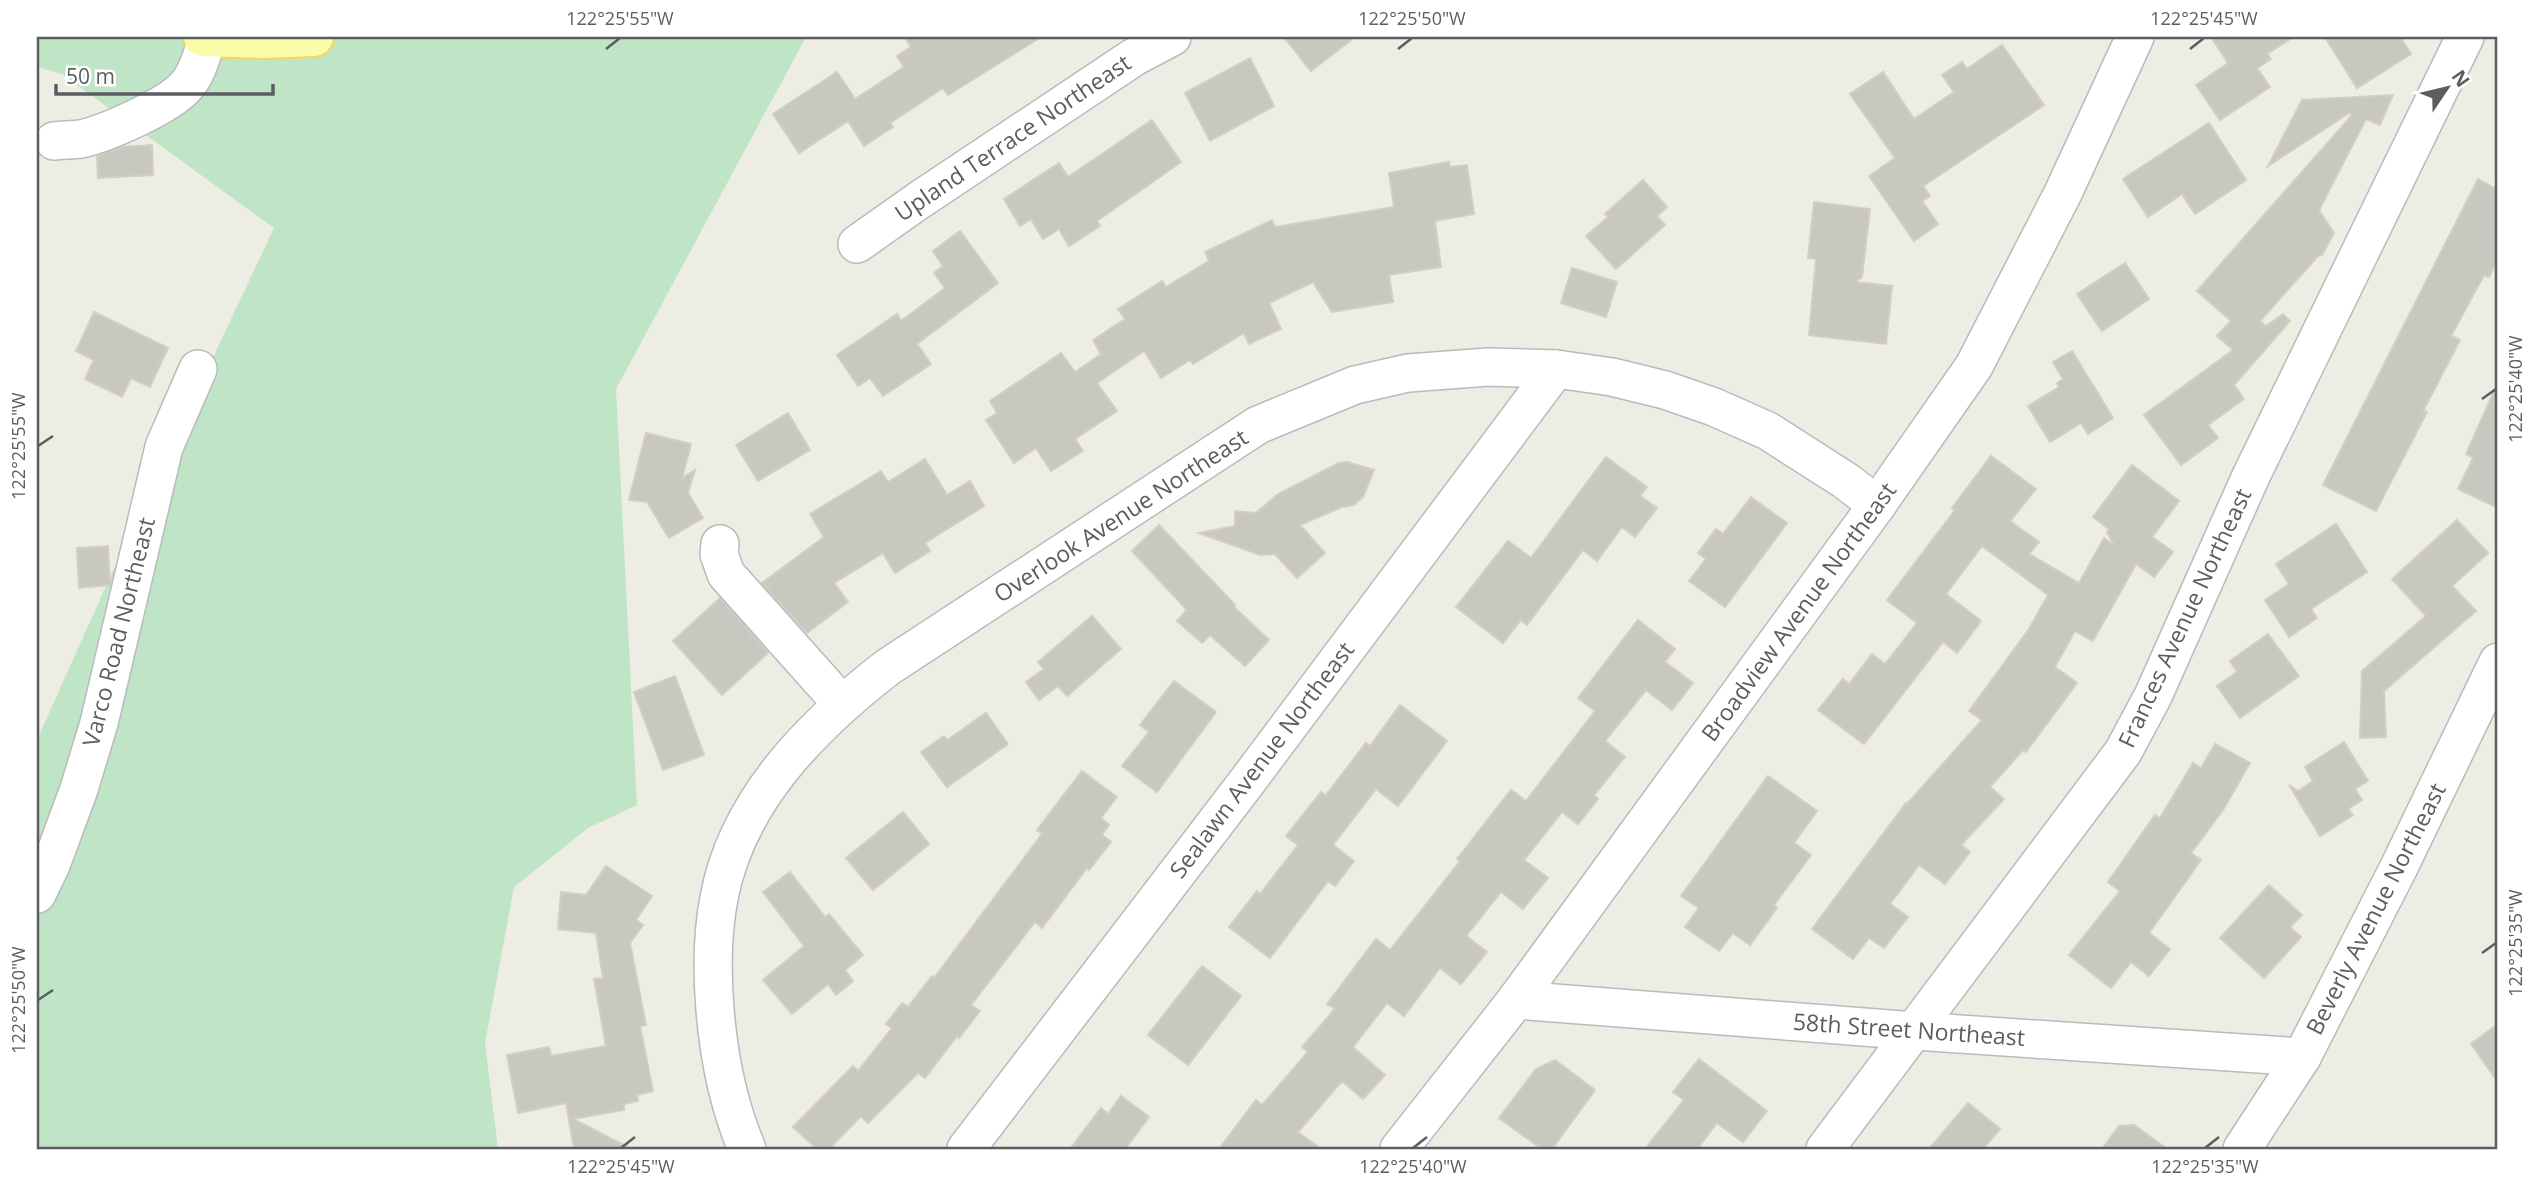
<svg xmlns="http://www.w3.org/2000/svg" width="2535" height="1186" font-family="'Open Sans',sans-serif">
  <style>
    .green { fill: #c0e4c6 }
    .building { fill: #c8c7c0; stroke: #d2cfc2; stroke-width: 2 }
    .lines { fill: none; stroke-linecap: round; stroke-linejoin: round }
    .minor-casing { stroke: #b8babf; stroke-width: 40 }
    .major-casing { stroke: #ecd95e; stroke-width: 42 }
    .minor { stroke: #fff; stroke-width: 37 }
    .major { stroke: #fcfba9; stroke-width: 38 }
    .ticks { fill: none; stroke: #5b5d63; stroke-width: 2.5 }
    .labels { text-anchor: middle; stroke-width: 6; stroke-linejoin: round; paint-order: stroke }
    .street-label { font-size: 23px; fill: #5b5d63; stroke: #fff }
    .neatline { fill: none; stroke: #5b5d63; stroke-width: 2.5 }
    .ticks-label { font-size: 18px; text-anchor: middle; fill: #5b5d63 }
  </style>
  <rect width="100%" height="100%" fill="#edede3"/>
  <polygon class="green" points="37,37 806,37 616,389 637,805 588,828 514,887 485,1043 498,1149 37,1149 37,740 124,546 274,228 62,74 37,67"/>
  <g class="building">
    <polygon points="905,37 1041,37 948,95 943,88 890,123 893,127 864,146 848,121 799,153 773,114 837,72 855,99 904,67 897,56 911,47"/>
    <polygon points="1284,37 1355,37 1311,71"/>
    <polygon points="2211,37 2293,37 2267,54 2271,59 2257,68 2270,87 2220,120 2196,85 2228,63"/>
    <polygon points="2325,37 2400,37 2411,54 2357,88"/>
    <polygon points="2002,45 2044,105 1923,186 1930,196 1922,201 1938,224 1914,241 1869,176 1895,158 1850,94 1883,72 1914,119 1954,92 1942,75 1962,62 1967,69"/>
    <polygon points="1250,58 1274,106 1210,141 1185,93"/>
    <polygon points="2393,95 2380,125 2366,119 2319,210 2334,233 2322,255 2318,256 2260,321 2266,326 2283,314 2290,321 2234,385 2244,399 2208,425 2218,438 2181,465 2144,415 2233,350 2217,336 2231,321 2197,291 2353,114 2349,113 2268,166 2302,100"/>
    <polygon points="1152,120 1181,162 1097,221 1100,226 1069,246 1059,229 1043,239 1031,219 1020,226 1004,199 1059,163 1068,177"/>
    <polygon points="2209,123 2246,180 2195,214 2182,194 2148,217 2123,179"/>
    <polygon points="152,145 153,175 98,178 97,156 123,147"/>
    <polygon points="1449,162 1450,167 1467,165 1474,214 1435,221 1441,267 1389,275 1393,302 1332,312 1313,282 1269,303 1281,329 1249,344 1244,333 1193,364 1190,360 1161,378 1144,351 1097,383 1117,411 1075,439 1083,451 1051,471 1036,448 1014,463 986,420 997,413 990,401 1061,353 1075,372 1101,354 1093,340 1125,319 1118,309 1162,281 1166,287 1209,261 1205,252 1272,220 1275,227 1394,207 1389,173"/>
    <polygon points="2478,179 2498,190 2498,259 2489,277 2484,275 2451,336 2460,340 2423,411 2427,412 2376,511 2323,485"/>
    <polygon points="1643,180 1667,207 1657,216 1665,225 1616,269 1586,236 1608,217 1605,214"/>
    <polygon points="1814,202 1870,209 1862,277 1855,282 1892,286 1886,344 1809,335 1816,259 1808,258"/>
    <polygon points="960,231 998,283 917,344 931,364 883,396 870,378 858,386 837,355 897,314 901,321 945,288 934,273 943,266 933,251"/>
    <polygon points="2125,263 2149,299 2102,331 2077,294"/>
    <polygon points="1572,268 1617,282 1606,317 1561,303"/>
    <polygon points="94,312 168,348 150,387 131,378 122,397 85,379 94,360 76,351"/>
    <polygon points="2072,351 2113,418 2088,434 2081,423 2050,442 2028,406 2059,387 2057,383 2063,379 2053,362"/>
    <polygon points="2498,382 2498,508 2458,489 2473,458 2466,454"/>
    <polygon points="788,413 810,450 758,481 736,445"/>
    <polygon points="646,433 691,444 682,478 695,470 688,493 703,518 669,538 647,502 629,500"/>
    <polygon points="1991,456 2036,489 2010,521 2039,542 2029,554 2079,583 2104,538 2115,546 2107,533 2109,529 2093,517 2132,465 2179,501 2152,537 2173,552 2154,577 2136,564 2093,641 2075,631 2055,667 2077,683 2026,752 2023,750 1990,787 2004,799 1961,845 1970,852 1945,884 1919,865 1890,904 1908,917 1884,948 1869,938 1853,959 1812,929 1906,803 1907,804 1982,720 1969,711 2029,629 2048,595 1982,546 1946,594 1981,621 1957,653 1943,642 1864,744 1818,710 1843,679 1849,684 1872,654 1885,664 1917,623 1887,600 1955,510 1952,508"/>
    <polygon points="1606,457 1647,487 1640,496 1657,508 1635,537 1622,527 1597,561 1583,550 1527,625 1521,620 1503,643 1456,607 1508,541 1531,558"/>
    <polygon points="925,459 947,495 970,481 984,506 925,543 930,551 895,573 883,553 834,583 848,602 807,633 762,583 824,537 810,514 881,471 888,482"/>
    <polygon points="1347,462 1374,470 1363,497 1354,505 1342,507 1300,525 1325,553 1297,578 1275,554 1260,555 1199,533 1235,526 1235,511 1256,513 1278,494 1339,463"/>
    <polygon points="1751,497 1787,523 1725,607 1689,581 1706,559 1698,553 1716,529 1723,534"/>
    <polygon points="2457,520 2488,553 2452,586 2476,611 2384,691 2386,737 2360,738 2362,671 2426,616 2392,579"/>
    <polygon points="2336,524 2367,572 2311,609 2317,618 2289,637 2265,600 2289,584 2276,564"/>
    <polygon points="1159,525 1235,605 1234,607 1269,640 1245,666 1210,635 1202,643 1177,621 1187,610 1132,551"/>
    <polygon points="108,546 110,585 79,588 77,548"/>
    <polygon points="720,598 768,653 722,695 673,641"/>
    <polygon points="1092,616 1121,649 1067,696 1058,686 1039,700 1026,682 1044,669 1038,662"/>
    <polygon points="1638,620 1675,649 1665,662 1693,683 1672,710 1646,690 1605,741 1625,757 1594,795 1598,799 1578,824 1562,812 1524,860 1548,878 1523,909 1501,892 1466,936 1487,952 1461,984 1440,968 1404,1016 1387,1003 1353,1047 1385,1075 1363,1099 1342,1081 1298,1132 1321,1149 1219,1149 1256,1100 1262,1105 1308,1052 1302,1047 1335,1009 1327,1004 1376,939 1390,950 1460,861 1457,859 1511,790 1526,801 1595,711 1578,698"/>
    <polygon points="2268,634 2299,676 2240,718 2217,686 2237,672 2230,661"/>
    <polygon points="675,676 704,755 663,770 634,692"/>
    <polygon points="1174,681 1216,712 1157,792 1122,766 1149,732 1140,725"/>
    <polygon points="1400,705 1447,741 1398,806 1376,789 1333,845 1354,861 1335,886 1328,881 1270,958 1229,927 1257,891 1260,894 1298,845 1286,836 1321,792 1326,795 1366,743 1370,746"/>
    <polygon points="986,713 1008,744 947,787 921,752 944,736 947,740"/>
    <polygon points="2344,742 2368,781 2355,789 2362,800 2348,809 2353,815 2320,836 2289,785 2298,791 2313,781 2305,767"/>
    <polygon points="2215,744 2250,763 2223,810 2191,853 2201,860 2149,933 2170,949 2149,976 2131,962 2111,988 2069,955 2120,891 2108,882 2155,815 2160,818 2193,763 2201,768"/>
    <polygon points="1082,771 1117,797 1101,818 1109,825 1102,835 1111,842 1089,870 1087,868 1042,928 1035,922 971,1005 980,1011 959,1038 957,1036 925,1078 918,1073 868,1123 861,1116 829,1149 817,1149 793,1127 853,1066 858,1071 892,1028 886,1024 902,1003 908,1007 932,976 934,978 1042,834 1037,830"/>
    <polygon points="1768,776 1817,811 1794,843 1811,855 1774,905 1777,908 1750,945 1733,933 1719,951 1685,927 1699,908 1681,896"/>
    <polygon points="903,812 929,844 873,890 846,858"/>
    <polygon points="606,866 652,896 636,920 643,925 630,943 646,1025 640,1026 653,1091 637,1095 638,1101 624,1104 624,1110 573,1119 631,1149 574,1149 566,1103 518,1113 507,1055 549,1047 551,1056 606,1046 594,979 603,978 596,933 558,929 561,892 586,895"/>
    <polygon points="790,872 825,917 829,914 863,955 845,970 853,981 836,995 828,984 792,1014 763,980 804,946 763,892"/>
    <polygon points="2269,885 2302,915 2290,927 2301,937 2264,978 2220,938"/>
    <polygon points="1202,966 1241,996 1188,1065 1148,1035"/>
    <polygon points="2498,1024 2498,1082 2471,1044"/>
    <polygon points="1699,1059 1767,1111 1743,1142 1717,1123 1697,1149 1645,1149 1684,1100 1673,1092"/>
    <polygon points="1555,1060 1595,1090 1552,1149 1542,1149 1499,1118 1536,1069"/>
    <polygon points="1121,1096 1149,1117 1125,1149 1070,1149 1101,1108 1108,1114"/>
    <polygon points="1968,1103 2000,1129 1983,1149 1929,1149"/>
    <polygon points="2134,1125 2167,1149 2102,1149 2119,1126"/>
  </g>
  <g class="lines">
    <defs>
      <g id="minor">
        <path d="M54,141C63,140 72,140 81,139C107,133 169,106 186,86C198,74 202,53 208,37"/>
        <polyline points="857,244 918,201 1134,57 1172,37"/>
        <polyline points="720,544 719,554 726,574 842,704"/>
        <polyline points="37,894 51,865 79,789 99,723 164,447 198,369"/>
        <polyline points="1516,1000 1915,1031 2302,1057"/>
        <path d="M747,1149C728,1104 719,1059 715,1010C712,973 712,934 719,898C737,800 813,725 888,667L1258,425L1355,385L1408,373L1488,367L1556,369L1612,377L1665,390L1714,407L1768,431L1846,481L1877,505"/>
        <polyline points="966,1149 1246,783 1556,369"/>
        <polyline points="1399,1149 1516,1000 1877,505 1974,366 2063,193 2135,37"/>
        <polyline points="1825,1149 2123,752 2153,696 2251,476 2465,37"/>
        <polyline points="2242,1149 2302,1057 2399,867 2498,662"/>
      </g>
      <polyline id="major" points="203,37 264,39 314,37"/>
    </defs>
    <use href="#minor" class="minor-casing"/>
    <use href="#major" class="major-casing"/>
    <use href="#minor" class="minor"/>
    <use href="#major" class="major"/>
  </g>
  <path class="ticks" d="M606,49L620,38M1398,49L1412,38M2190,49L2204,38M2482,399L2496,389M38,446L53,436M2482,953L2496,943M38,1000L53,990M621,1148L635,1137M1413,1148L1427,1137M2205,1148L2219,1137"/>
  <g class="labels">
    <g class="street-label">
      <text transform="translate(1013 138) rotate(-34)" y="8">Upland Terrace Northeast</text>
      <text transform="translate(1121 516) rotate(-33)" y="8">Overlook Avenue Northeast</text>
      <text transform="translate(1799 612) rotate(-54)" y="8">Broadview Avenue Northeast</text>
      <text transform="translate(2185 618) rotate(-65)" y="8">Frances Avenue Northeast</text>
      <text transform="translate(119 632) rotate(-76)" y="8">Varco Road Northeast</text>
      <text transform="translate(1262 760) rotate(-53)" y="8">Sealawn Avenue Northeast</text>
      <text transform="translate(2376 909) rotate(-63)" y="8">Beverly Avenue Northeast</text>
      <text transform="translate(1909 1030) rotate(4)" y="8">58th Street Northeast</text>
    </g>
  </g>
  <rect width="2535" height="1186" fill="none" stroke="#ffffff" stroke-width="77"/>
  <g transform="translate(2447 88) rotate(55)" stroke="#ffffff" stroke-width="5" paint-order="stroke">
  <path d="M0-5L12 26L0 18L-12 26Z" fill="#5b5d63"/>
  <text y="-10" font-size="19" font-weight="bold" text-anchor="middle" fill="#5b5d63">N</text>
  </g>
  <path d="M56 84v10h217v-10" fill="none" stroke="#5b5d63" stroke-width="3.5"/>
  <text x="66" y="84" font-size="21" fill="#5b5d63" stroke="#ffffff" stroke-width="5" paint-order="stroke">50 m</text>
  <rect x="38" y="38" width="2458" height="1110" class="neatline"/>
  <g class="ticks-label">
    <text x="620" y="25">122°25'55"W</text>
    <text x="1412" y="25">122°25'50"W</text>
    <text x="2204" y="25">122°25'45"W</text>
    <text transform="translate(2516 389) rotate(-90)" y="6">122°25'40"W</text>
    <text transform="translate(19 446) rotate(-90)" y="6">122°25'55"W</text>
    <text transform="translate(2516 943) rotate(-90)" y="6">122°25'35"W</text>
    <text transform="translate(19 1000) rotate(-90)" y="6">122°25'50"W</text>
    <text x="621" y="1173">122°25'45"W</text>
    <text x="1413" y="1173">122°25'40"W</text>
    <text x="2205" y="1173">122°25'35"W</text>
  </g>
</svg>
